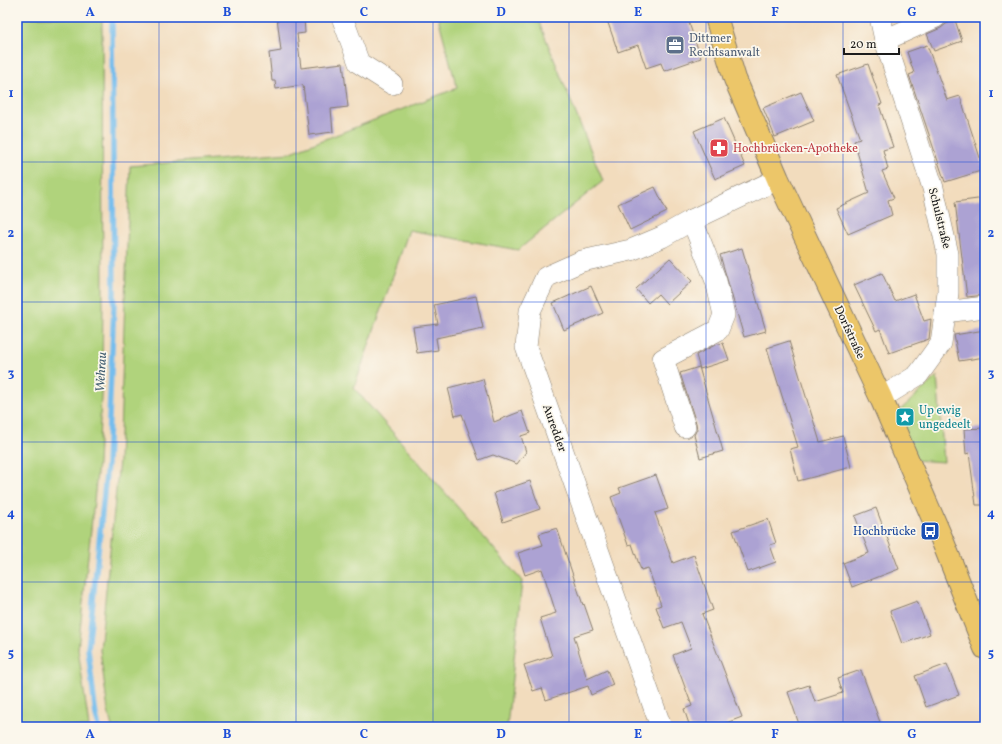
<svg xmlns="http://www.w3.org/2000/svg" width="1002" height="744" font-family="Vollkorn,serif">
  <style>
    .green { fill: #b0d37c; stroke: #66784c }
    .lines { fill: none; stroke-linecap: round; stroke-linejoin: round }
    .stream { stroke: #75bded; stroke-width: 5.5 }
    .building { fill: #aca2d3 }
    .minor-casing { stroke: #877c6c; stroke-width: 22 }
    .major-casing { stroke: #877c6c; stroke-width: 24 }
    .minor { stroke: #fff; stroke-width: 21 }
    .major { stroke: #ecc669; stroke-width: 22 }
    .grid { fill: none; stroke: #1d4ed8; stroke-width: 1; stroke-opacity: 0.55 }
    .labels { text-anchor: middle; stroke-width: 3.5; stroke-linejoin: round; paint-order: stroke }
    .service-label { font-size: 12px; fill: #4e5e75; stroke: #fbf7ec; text-anchor: start }
    .health-label { font-size: 12px; fill: #be3a42; stroke: #fbf7ec; text-anchor: start }
    .street-label { font-size: 12px; fill: #1c1c1c; stroke: #fbf7ec }
    .culture-label { font-size: 12px; fill: #0d838f; stroke: #fbf7ec; text-anchor: start }
    .transit-label { font-size: 12px; fill: #164399; stroke: #fbf7ec; text-anchor: end }
    .water-label { font-size: 13px; font-style: italic; fill: #405c70; stroke: #fbf7ec }
    .neatline { fill: none; stroke: #1d4ed8; stroke-width: 1.5 }
    .grid-label { font-size: 13px; text-anchor: middle; font-weight: bold; fill: #1d4ed8 }
  </style>
  <rect width="100%" height="100%" fill="#fbf7ec"/>
  <filter id="ink" filterUnits="userSpaceOnUse"><feTurbulence type="fractalNoise" baseFrequency=".025" numOctaves="2"/><feDisplacementMap in="SourceGraphic" scale="8" xChannelSelector="R" yChannelSelector="G"/><feConvolveMatrix kernelMatrix="1 2 1 2 8 2 1 2 1" color-interpolation-filters="sRGB"/></filter>
  <filter id="wash" filterUnits="userSpaceOnUse"><feTurbulence type="fractalNoise" baseFrequency=".012" numOctaves="4" result="noise"/><feDisplacementMap in="SourceGraphic" scale="16" xChannelSelector="R" yChannelSelector="G"/><feGaussianBlur stdDeviation="0.9" result="paint"/><feColorMatrix in="noise" values="0 0 0 0 0 0 0 0 0 0 0 0 0 0 0 0 0 1.4 0 .05"/><feComposite in="paint" operator="in"/></filter>
  <g filter="url(#wash)">
    <rect width="100%" height="100%" fill="#f2dcbd"/>
    <g class="green">
      <polygon points="17,17 102,17 103,304 102,375 98,464 78,649 89,727 17,727"/>
      <polygon points="438,17 537,17 603,181 518,250 409,230 354,388 522,581 507,727 112,727 108,711 100,650 119,461 130,166 289,153 457,88"/>
      <polygon points="937,376 944,462 913,460 895,415"/>
    </g>
    <g class="lines">
      <polyline class="stream" points="99,727 96,716 88,649 107,465 114,305 112,17"/>
    </g>
    <g id="blocks">
      <g class="building">
        <polygon points="277,17 304,17 305,33 297,34 301,68 343,63 348,107 331,109 333,132 309,135 303,85 276,89 275,81 272,81 269,53 281,51"/>
        <polygon points="606,17 687,17 701,58 664,71 661,63 646,68 638,45 618,52"/>
        <polygon points="955,20 962,41 934,51 927,34 941,28 946,24"/>
        <polygon points="927,45 947,100 960,96 984,170 945,182 909,75 914,73 907,52"/>
        <polygon points="868,64 882,104 879,105 893,147 883,150 888,169 882,171 894,198 888,200 892,215 848,234 836,208 869,193 854,141 860,139 837,75"/>
        <polygon points="801,92 814,121 775,137 763,108"/>
        <polygon points="724,118 745,166 715,179 694,131"/>
        <polygon points="655,187 667,212 630,230 618,204"/>
        <polygon points="985,198 985,295 967,297 955,202"/>
        <polygon points="742,248 766,331 744,337 720,255"/>
        <polygon points="670,258 692,281 667,304 658,294 648,303 636,289"/>
        <polygon points="882,273 895,301 914,294 924,321 931,319 929,339 889,353 880,329 876,331 854,285"/>
        <polygon points="591,286 603,313 564,330 553,303"/>
        <polygon points="476,296 483,328 436,338 438,350 417,353 413,327 438,324 434,305"/>
        <polygon points="985,330 985,357 959,361 954,335"/>
        <polygon points="789,341 820,442 843,436 851,467 798,481 790,449 798,447 767,348"/>
        <polygon points="723,343 729,360 700,369 696,355 715,345"/>
        <polygon points="699,367 723,451 700,458 694,435 697,429 696,423 680,373"/>
        <polygon points="483,379 494,422 522,411 530,433 521,436 526,452 517,464 493,455 479,460 462,414 455,416 448,388"/>
        <polygon points="985,428 985,505 976,505 969,453 966,454 964,429"/>
        <polygon points="656,475 668,509 655,513 673,563 694,555 713,610 702,614 742,717 726,723 727,727 690,727 684,709 692,706 673,655 691,648 681,622 664,628 656,607 661,605 648,568 641,570 632,544 628,545 611,497 621,493 619,488"/>
        <polygon points="530,481 540,509 503,522 494,493"/>
        <polygon points="876,508 899,569 852,587 843,563 869,553 855,516"/>
        <polygon points="768,519 776,543 770,545 776,562 748,572 733,531"/>
        <polygon points="557,528 583,605 584,604 593,630 574,636 587,679 607,670 613,685 591,695 588,686 546,700 542,688 533,691 524,665 552,656 540,618 556,613 542,569 525,575 518,553 543,545 539,534"/>
        <polygon points="917,601 930,634 902,644 890,611"/>
        <polygon points="947,664 959,695 926,707 915,676"/>
        <polygon points="861,670 880,722 866,727 800,727 788,692 809,685 815,702 843,693 838,678"/>
      </g>
    </g>
  </g>
  <g filter="url(#ink)">
    <use href="#blocks" fill-opacity="0" stroke="#877c6c" stroke-width="1"/>
    <g class="lines">
      <defs>
        <g id="minor">
          <polyline points="342,17 359,63 392,84"/>
          <polyline points="880,17 885,40 933,188 948,254 948,293 941,343 918,375 881,398"/>
          <polyline points="885,40 936,17"/>
          <polyline points="945,312 985,307"/>
          <polyline points="685,427 663,359 718,330 724,315 716,281 692,220 778,179"/>
          <polyline points="661,727 526,347 530,311 546,277 582,261 631,250 662,237 692,220"/>
        </g>
        <polyline id="major" points="716,17 735,79 778,179 881,398 941,537 985,648"/>
      </defs>
      <use href="#minor" class="minor-casing"/>
      <use href="#major" class="major-casing"/>
      <use href="#minor" class="minor"/>
      <use href="#major" class="major"/>
    </g>
  </g>
  <path class="grid" d="M159,17V727M296,17V727M433,17V727M569,17V727M706,17V727M843,17V727M17,162H985M17,302H985M17,442H985M17,582H985"/>
  <defs>
    <symbol id="office-square" viewBox="-11 -11 22 22"><rect x="-9" y="-9" width="18" height="18" rx="4" fill="#5c6f8a" stroke="#fbf7ec"/><path d="M-6-3h4V-5.5h4V-3h4V5H-6ZM-1-4.5V-3h2v-1.5ZM-6 0V1H6V0Z" fill="#fff"/></symbol>
    <symbol id="pharmacy-square" viewBox="-11 -11 22 22"><rect x="-9" y="-9" width="18" height="18" rx="4" fill="#e0444e" stroke="#fbf7ec"/><path d="M-2-6h4v4h4v4h-4v4h-4v-4h-4v-4h4Z" fill="#fff"/></symbol>
    <symbol id="sight-square" viewBox="-11 -11 22 22"><rect x="-9" y="-9" width="18" height="18" rx="4" fill="#0f9aa8" stroke="#fbf7ec"/><path d="M0-6L1.8-2.2L6-1.7L2.9 1.2L3.7 5.4L0 3.3L-3.7 5.4L-2.9 1.2L-6-1.7L-1.8-2.2Z" fill="#fff"/></symbol>
    <symbol id="bus-square" viewBox="-11 -11 22 22"><rect x="-9" y="-9" width="18" height="18" rx="4" fill="#1a4fb4" stroke="#fbf7ec"/><path d="M-5-6H5V4H4V6H2V4H-2V6H-4V4H-5ZM-3.5-4V0h7V-4ZM-3.5 1.2v1.5H-2V1.2ZM2 1.2v1.5H3.5V1.2Z" fill="#fff"/></symbol>
  </defs>
  <g fill-rule="evenodd">
    <use href="#office-square" x="664" y="34" width="22" height="22"/>
    <use href="#pharmacy-square" x="708" y="137" width="22" height="22"/>
    <use href="#sight-square" x="894" y="406" width="22" height="22"/>
    <use href="#bus-square" x="919" y="520" width="22" height="22"/>
  </g>
  <g class="labels">
    <g class="service-label">
      <text x="689" y="42">Dittmer<tspan x="689" dy="14">Rechtsanwalt</tspan></text>
    </g>
    <g class="health-label">
      <text x="733" y="152">Hochbrücken-Apotheke</text>
    </g>
    <g class="street-label">
      <text transform="translate(940 218) rotate(76)" y="4">Schulstraße</text>
      <text transform="translate(850 332) rotate(65)" y="4">Dorfstraße</text>
      <text transform="translate(555 428) rotate(70)" y="4">Auredder</text>
    </g>
    <g class="culture-label">
      <text x="919" y="414">Up ewig<tspan x="919" dy="14">ungedeelt</tspan></text>
    </g>
    <g class="transit-label">
      <text x="916" y="535">Hochbrücke</text>
    </g>
    <g class="water-label">
      <text transform="translate(100 372) rotate(-87)" y="5">Wehrau</text>
    </g>
  </g>
  <rect width="1002" height="744" fill="none" stroke="#fbf7ec" stroke-width="44"/>
  <path d="M844 48v6h55v-6" fill="none" stroke="#1c1c1c" stroke-width="2"/>
  <text x="850" y="48" font-size="12" fill="#1c1c1c" stroke="#fbf7ec" stroke-width="3" paint-order="stroke">20 m</text>
  <rect x="22" y="22" width="958" height="700" class="neatline"/>
  <g class="grid-label">
    <text x="90" y="16">A</text>
    <text x="227" y="16">B</text>
    <text x="364" y="16">C</text>
    <text x="501" y="16">D</text>
    <text x="638" y="16">E</text>
    <text x="775" y="16">F</text>
    <text x="912" y="16">G</text>
    <text x="11" y="97">1</text>
    <text x="991" y="97">1</text>
    <text x="11" y="237">2</text>
    <text x="991" y="237">2</text>
    <text x="11" y="377">3</text>
    <text x="991" y="377">3</text>
    <text x="11" y="517">4</text>
    <text x="991" y="517">4</text>
    <text x="11" y="657">5</text>
    <text x="991" y="657">5</text>
    <text x="90" y="738">A</text>
    <text x="227" y="738">B</text>
    <text x="364" y="738">C</text>
    <text x="501" y="738">D</text>
    <text x="638" y="738">E</text>
    <text x="775" y="738">F</text>
    <text x="912" y="738">G</text>
  </g>
</svg>
